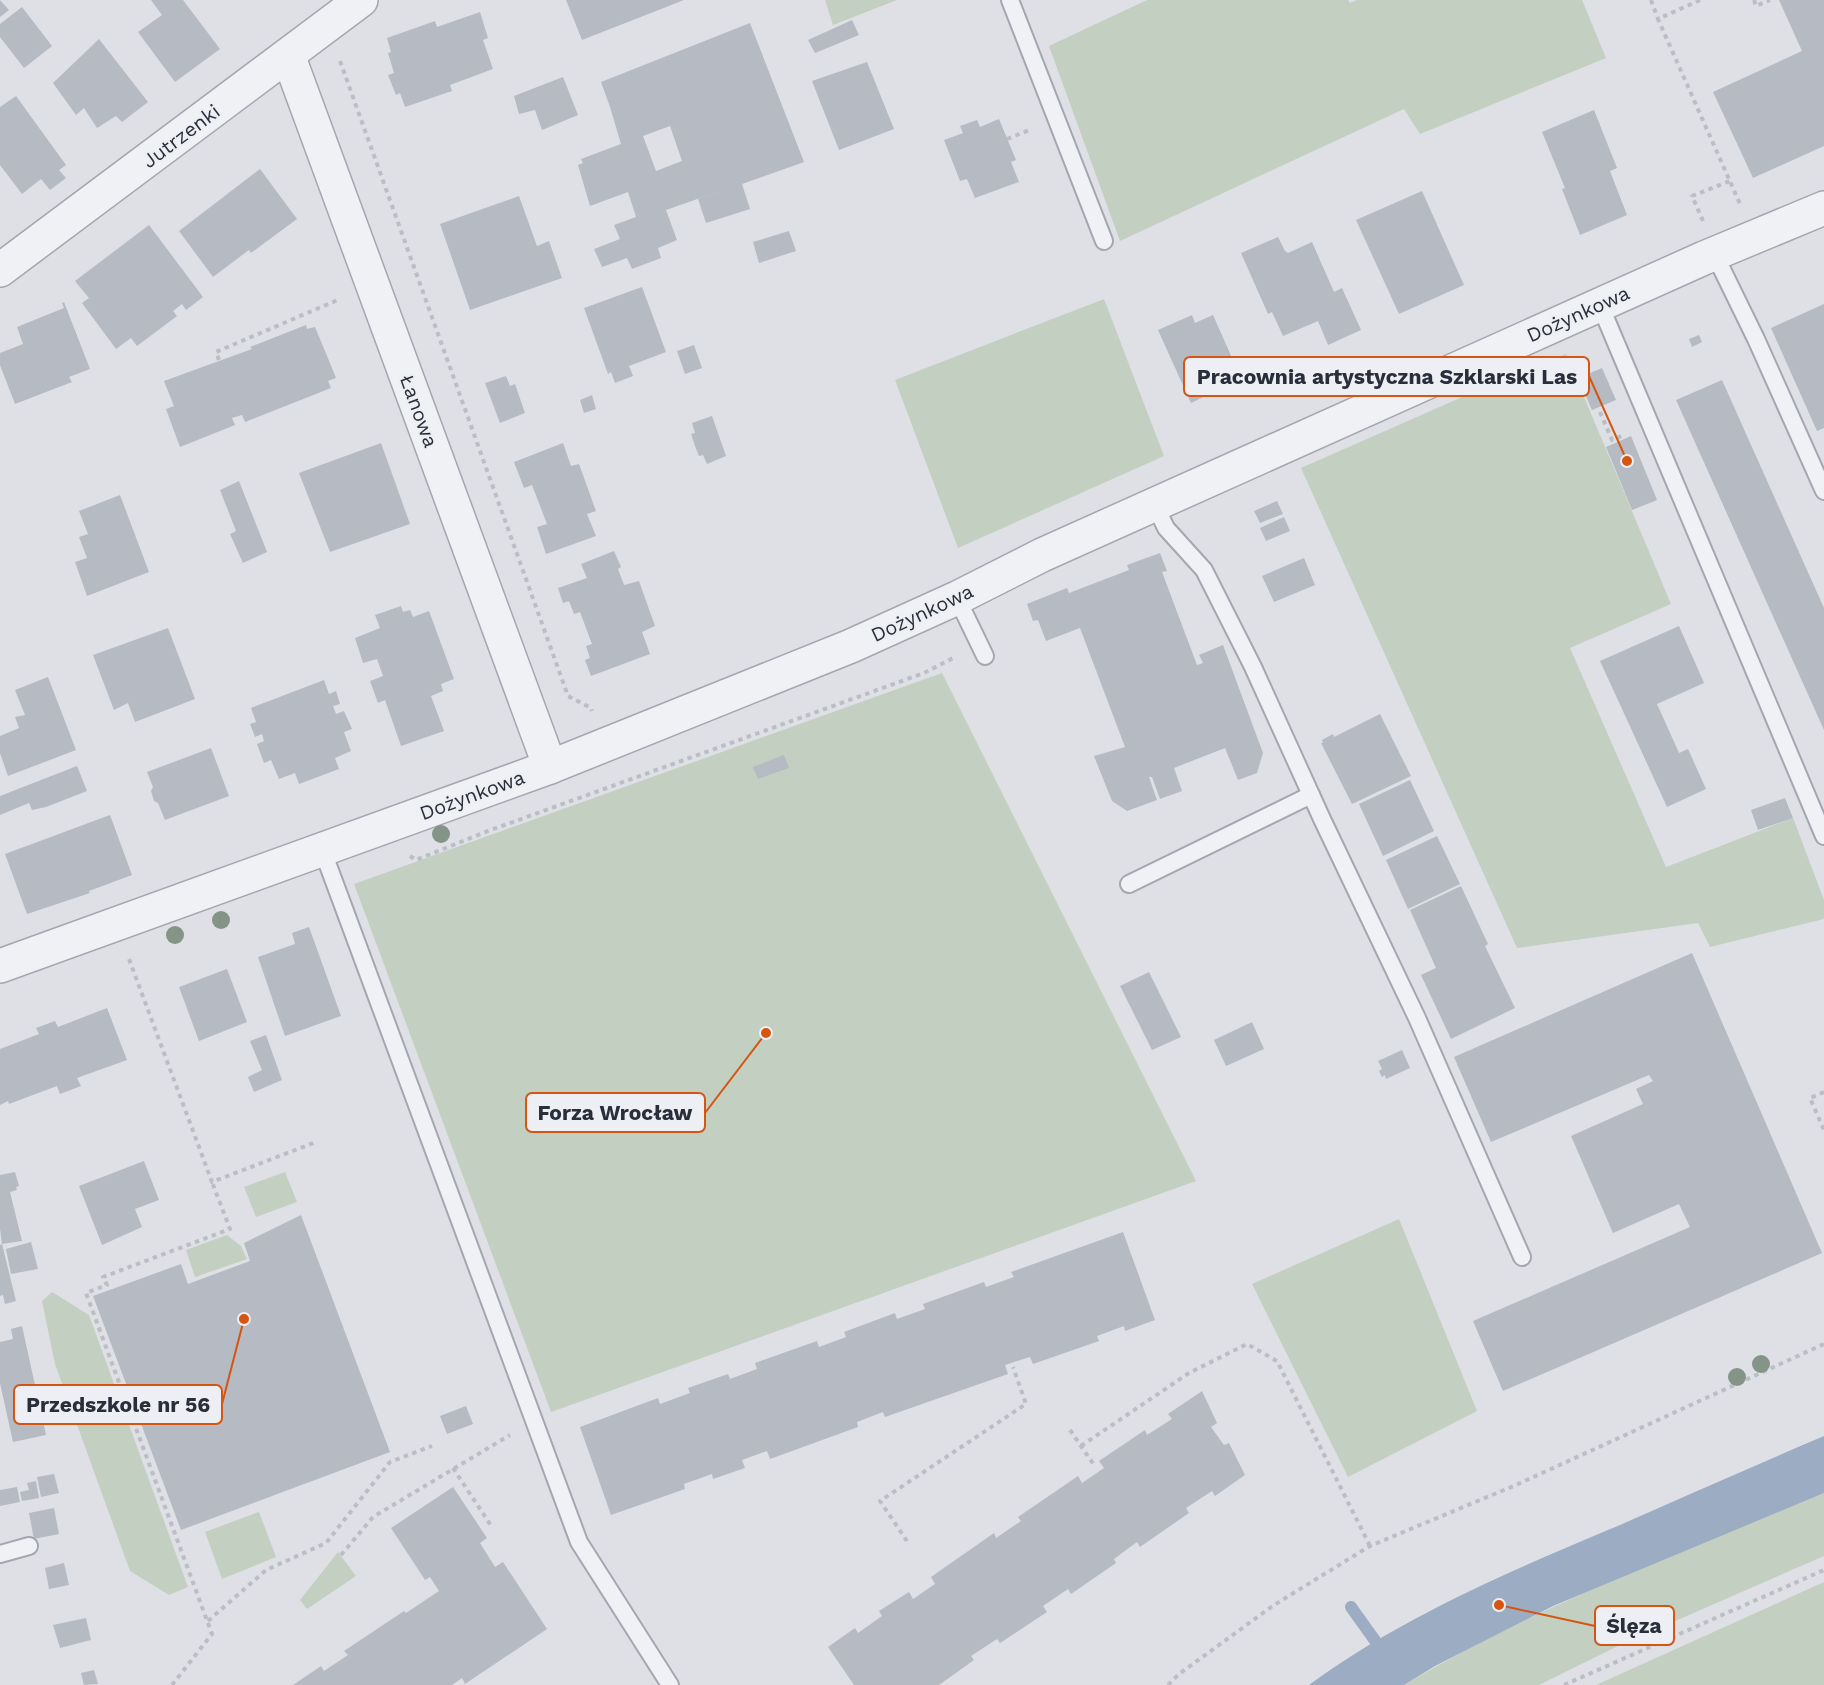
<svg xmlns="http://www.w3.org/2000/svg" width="1824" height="1685" font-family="'Work Sans',sans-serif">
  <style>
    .green { fill: #c3cfc0 }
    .water { fill: #9cacc2 }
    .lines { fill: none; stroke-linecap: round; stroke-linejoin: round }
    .stream { stroke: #9cacc2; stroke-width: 12 }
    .building { fill: #b6bac2; fill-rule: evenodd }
    .lane-casing { stroke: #a4a7af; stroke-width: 20 }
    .street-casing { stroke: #a4a7af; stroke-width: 36 }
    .path { stroke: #bcbec5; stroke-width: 4; stroke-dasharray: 4.5 4.5; stroke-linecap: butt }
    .lane { stroke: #f0f1f5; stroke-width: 16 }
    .street { stroke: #f0f1f5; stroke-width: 33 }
    .tree { fill: #849486 }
    .labels { text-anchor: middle; stroke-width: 4.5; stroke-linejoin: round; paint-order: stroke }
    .street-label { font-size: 20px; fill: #292e3b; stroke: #edeff4 }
    .leader { fill: none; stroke: #d55511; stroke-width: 2 }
    .callout-dot { fill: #d55511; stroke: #edeff4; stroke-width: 2 }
    .callout { fill: #edeff4; stroke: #d55511; stroke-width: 2 }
    .callout-label { font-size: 21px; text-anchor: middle; font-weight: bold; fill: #292e3b }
  </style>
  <rect width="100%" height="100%" fill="#dee0e6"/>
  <g class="green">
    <polygon points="825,0 897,0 833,25"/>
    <polygon points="1147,0 1348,0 1350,3 1357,0 1582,0 1606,58 1420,134 1404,109 1120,241 1049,46"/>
    <polygon points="1104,299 1164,456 958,548 895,380"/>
    <polygon points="1566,354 1671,604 1570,648 1666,867 1793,818 1824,900 1824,919 1710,947 1698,923 1517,948 1301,468 1510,376"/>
    <polygon points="942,673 1196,1181 551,1412 354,884"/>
    <polygon points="285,1172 297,1202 256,1217 244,1187"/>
    <polygon points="1399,1219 1477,1411 1348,1477 1252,1284"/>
    <polygon points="227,1235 241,1246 247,1259 195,1277 186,1250"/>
    <polygon points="52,1292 89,1315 188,1587 169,1595 130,1571 55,1364 42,1301"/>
    <path d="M1824,1493V1556L1618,1646L1539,1685H1404C1536,1606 1682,1552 1824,1493Z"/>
    <polygon points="259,1512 276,1557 222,1579 205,1532"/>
    <polygon points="338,1552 356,1576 307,1609 300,1600"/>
    <polygon points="1824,1582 1824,1685 1596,1685"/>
  </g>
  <path class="water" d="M1824,1436V1493L1553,1606L1435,1666L1404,1685H1309C1403,1616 1513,1570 1620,1525C1688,1495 1756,1465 1824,1436Z"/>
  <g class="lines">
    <polyline class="stream" points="1351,1607 1376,1642"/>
  </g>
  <g class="building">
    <polygon points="0,0 9,10 0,17"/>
    <polygon points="151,0 183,0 220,49 175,82 138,32 162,15"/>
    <polygon points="566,0 684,0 582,40"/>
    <polygon points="1779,0 1824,0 1824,146 1753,178 1713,92 1802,51"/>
    <polygon points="22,7 52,46 24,68 0,37 0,24"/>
    <polygon points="480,12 488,38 483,40 493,69 450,85 452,91 405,107 400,93 396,95 388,75 394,73 388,53 391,52 387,38 435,21 437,27"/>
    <polygon points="852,20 859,35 815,53 808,40"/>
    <path d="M750,23L804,162L742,184L750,209L706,223L698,199L729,188L666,210L677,240L658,248L661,258L632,269L627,258L602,267L594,249L620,239L614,225L636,217L628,192L590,206L578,165L583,163L581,159L621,144L610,107L601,82ZM670,126L682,161L656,171L643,136Z"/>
    <polygon points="99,39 148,102 122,122 116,116 97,128 84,108 76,115 53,83"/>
    <polygon points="867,62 894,129 839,150 812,81"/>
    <polygon points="563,77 578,115 542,130 535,110 519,114 514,96"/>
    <polygon points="16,96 66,165 59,170 66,178 50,190 41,179 22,194 0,165 0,107"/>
    <polygon points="1594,110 1617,168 1610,171 1627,215 1580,235 1562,189 1565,188 1542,132"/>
    <polygon points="999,119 1016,160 1011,162 1019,182 975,198 967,179 960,181 944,140 963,133 960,126 977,120 980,127"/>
    <polygon points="260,169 297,219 251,253 249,250 213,277 179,231"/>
    <polygon points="1422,191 1464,285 1399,314 1356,220"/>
    <polygon points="519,196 537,246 549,241 562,278 470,310 440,224"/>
    <polygon points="149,225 203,297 186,310 182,304 173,311 177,316 137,346 131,338 116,349 82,303 89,298 75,281"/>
    <polygon points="789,231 796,251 759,263 753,242"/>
    <polygon points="1278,237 1285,251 1288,253 1312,242 1334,292 1342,288 1361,330 1328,345 1318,321 1283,336 1272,312 1268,314 1241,253"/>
    <polygon points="642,287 666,352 629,366 633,376 615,383 611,372 608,374 584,308"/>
    <polygon points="64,302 90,369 69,377 72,382 15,404 0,365 0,353 23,344 17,327 64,308 62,303"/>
    <polygon points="1824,304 1824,428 1817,431 1771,328"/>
    <polygon points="1192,315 1195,323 1213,315 1240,376 1213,388 1214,392 1191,403 1158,330"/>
    <polygon points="306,325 307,329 315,327 332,368 336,378 328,381 331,388 245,422 242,415 232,418 235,425 180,447 166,409 174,406 164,381 252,349 250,347"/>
    <polygon points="1699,335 1702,342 1692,347 1689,339"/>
    <polygon points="694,345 702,368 685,374 677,351"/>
    <polygon points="1602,368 1616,400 1592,410 1578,378"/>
    <polygon points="506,376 510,386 515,384 525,413 500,423 485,383"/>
    <polygon points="1722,380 1824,608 1824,730 1676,400"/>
    <polygon points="592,395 596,409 584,413 580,400"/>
    <polygon points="712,416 726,456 707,464 703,455 699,456 695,446 691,434 695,433 692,423"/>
    <polygon points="1631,436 1657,500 1632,510 1606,447"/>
    <polygon points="381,443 410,524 330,552 299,473"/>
    <polygon points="563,443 571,466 579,464 596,511 587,514 596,536 546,554 537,527 547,524 532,485 524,488 514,462"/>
    <polygon points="239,481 267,552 243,563 230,534 236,531 220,490"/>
    <polygon points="120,495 149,572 87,596 75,562 87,558 79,537 88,534 79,511"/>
    <polygon points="1277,501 1283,514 1260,523 1254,511"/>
    <polygon points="1284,517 1290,531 1266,541 1260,528"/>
    <polygon points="614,551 621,567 618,569 624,585 639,581 655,626 642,632 650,654 591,676 585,660 590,658 586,646 592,644 580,612 574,614 569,601 563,603 558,588 587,578 581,564"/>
    <polygon points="1160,553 1167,571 1162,572 1197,665 1203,663 1199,655 1223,645 1263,753 1257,773 1238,780 1225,748 1174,768 1182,791 1160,799 1152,777 1149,777 1157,800 1127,811 1112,801 1094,756 1125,747 1080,628 1046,641 1038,620 1033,621 1027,604 1067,588 1069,593 1129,570 1127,565"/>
    <polygon points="1304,558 1315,585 1274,602 1262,576"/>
    <polygon points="401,606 403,612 410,610 413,617 429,611 454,679 441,684 443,691 431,696 444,731 401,746 385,700 378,703 370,681 383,676 377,659 363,663 355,638 380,628 375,615"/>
    <polygon points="1679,626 1704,683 1657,704 1679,753 1688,749 1706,789 1667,807 1600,661"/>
    <polygon points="168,628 195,699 135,722 128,703 114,710 93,655"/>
    <polygon points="48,677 76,750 8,776 0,753 0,736 19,728 15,717 25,715 15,690"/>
    <polygon points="324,680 329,694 336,691 340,704 333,706 336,714 344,711 352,729 344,732 351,751 335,758 339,769 299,784 295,773 279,779 271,760 264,763 257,744 264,741 262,734 255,737 250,724 256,722 251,708"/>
    <polygon points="1380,714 1411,776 1352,804 1321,743 1323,743 1322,740 1333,734 1334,737"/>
    <polygon points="211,748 229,796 165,820 158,803 154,801 151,791 153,787 147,772"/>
    <polygon points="784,755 789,768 758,779 753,767"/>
    <polygon points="77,766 87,791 46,807 32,810 29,803 0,815 0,796"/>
    <polygon points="1410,780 1434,831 1383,856 1359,804"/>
    <polygon points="1785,798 1793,818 1758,830 1751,810"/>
    <polygon points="110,815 132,875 89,891 90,893 27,914 5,854"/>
    <polygon points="1437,836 1460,884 1408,909 1386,860"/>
    <polygon points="1461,886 1488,944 1485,946 1515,1008 1451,1039 1421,975 1436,968 1410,910"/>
    <polygon points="309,927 341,1016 285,1036 258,957 295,944 292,933"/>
    <polygon points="1692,953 1822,1253 1503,1391 1473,1321 1690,1227 1679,1204 1613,1233 1571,1136 1643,1104 1636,1089 1653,1081 1649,1075 1491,1142 1454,1057"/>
    <polygon points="227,969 247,1022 199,1041 179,987"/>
    <polygon points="1149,972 1181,1037 1152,1050 1120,986"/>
    <polygon points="107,1008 127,1060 77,1078 81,1086 60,1094 57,1086 9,1104 8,1101 0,1105 0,1049 39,1034 36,1028 55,1021 58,1027"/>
    <polygon points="1252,1022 1264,1049 1226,1066 1214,1040"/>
    <polygon points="266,1035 282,1080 254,1092 248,1077 262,1070 250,1041"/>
    <polygon points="1402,1050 1410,1068 1386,1079 1385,1075 1382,1077 1379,1071 1382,1069 1378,1061"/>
    <polygon points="144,1161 159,1200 135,1209 142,1227 102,1245 79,1186"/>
    <polygon points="15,1172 19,1186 16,1187 17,1190 10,1192 22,1241 2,1244 0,1229 0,1175"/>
    <polygon points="301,1215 390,1452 181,1530 93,1296 181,1264 188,1284 250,1261 244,1243"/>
    <polygon points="1123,1232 1155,1320 1125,1331 1124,1326 1097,1336 1099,1341 1033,1364 1030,1357 1005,1365 1008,1374 885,1417 883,1412 857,1422 858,1427 770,1459 767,1451 742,1460 745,1468 713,1479 712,1474 684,1484 685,1489 611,1515 580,1427 658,1398 660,1404 690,1393 688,1388 728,1374 730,1379 757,1369 755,1363 817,1341 819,1347 846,1337 844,1332 895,1313 897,1319 925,1309 923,1304 984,1282 986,1287 1014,1277 1011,1272"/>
    <polygon points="31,1242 38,1269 11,1274 6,1249"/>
    <polygon points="2,1244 16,1301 5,1304 3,1295 0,1296 0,1245"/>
    <polygon points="22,1326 46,1435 13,1442 0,1383 0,1342 13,1339 11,1329"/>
    <polygon points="1202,1391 1217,1423 1211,1427 1224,1445 1229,1443 1245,1475 1215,1496 1212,1491 1186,1508 1189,1513 1140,1547 1137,1542 1114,1559 1116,1563 1071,1594 1068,1589 1043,1606 1047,1612 1000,1643 997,1639 971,1656 974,1660 939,1685 854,1685 828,1647 855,1628 858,1633 882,1616 879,1611 909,1592 913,1599 935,1584 931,1577 994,1533 996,1538 1021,1521 1018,1517 1078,1476 1082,1483 1104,1468 1099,1461 1145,1430 1147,1435 1172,1419 1168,1414"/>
    <polygon points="466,1406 473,1424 447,1434 440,1416"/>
    <polygon points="54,1474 59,1493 41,1497 37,1477"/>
    <polygon points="36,1481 39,1498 22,1501 20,1492 29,1490 27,1483"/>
    <polygon points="17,1487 20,1502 0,1506 0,1490"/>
    <polygon points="453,1487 487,1538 480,1543 495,1567 503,1562 547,1629 465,1684 462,1678 452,1685 293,1685 321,1666 324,1671 348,1655 344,1651 404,1611 406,1613 439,1591 430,1577 425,1580 391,1528"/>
    <polygon points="54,1508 59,1534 34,1539 29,1513"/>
    <polygon points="64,1563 69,1585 49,1589 45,1568"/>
    <polygon points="86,1618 91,1640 60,1648 53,1625"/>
    <polygon points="94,1670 98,1684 84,1685 81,1673"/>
  </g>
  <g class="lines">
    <defs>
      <g id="lane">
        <polyline points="1010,0 1104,241"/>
        <polyline points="1714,253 1756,339 1824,491"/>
        <polyline points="1600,305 1824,836"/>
        <polyline points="1155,505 1166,528 1204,570 1253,667 1322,819 1417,1018 1522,1257"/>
        <polyline points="957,598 985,656"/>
        <polyline points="322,849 579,1542 670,1685"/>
        <polyline points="1129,884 1311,795"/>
        <polyline points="0,1554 29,1546"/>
      </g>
      <g id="street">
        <polyline points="288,55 550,767"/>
        <polyline points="0,270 361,0"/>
        <polyline points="0,966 550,767 851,646 957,598 1042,555 1704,258 1824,208"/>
      </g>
    </defs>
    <use href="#lane" class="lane-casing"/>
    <use href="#street" class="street-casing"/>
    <g class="path">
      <polyline points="1651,0 1658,19"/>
      <polyline points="1700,0 1658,19 1740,204"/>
      <polyline points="1754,0 1756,6 1770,0"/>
      <polyline points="340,61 568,696 591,708 592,711"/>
      <polyline points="1007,139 1032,129"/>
      <polyline points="1703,221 1692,196 1730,181"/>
      <polyline points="219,360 216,352 340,299"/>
      <polyline points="1600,412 1612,440 1624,435"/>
      <polyline points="410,856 416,860 488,831 924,673 955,657"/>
      <polyline points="129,959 212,1182 316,1142"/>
      <polyline points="1824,1092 1810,1098 1824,1130"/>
      <polyline points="1070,1430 1094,1465"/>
      <polyline points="1081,1446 1189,1373 1247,1344 1277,1361 1370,1546"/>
      <polyline points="453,1468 492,1527"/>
      <polyline points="907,1541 880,1501 1026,1404 1013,1367"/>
      <polyline points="341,1555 373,1517 510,1435"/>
      <polyline points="208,1621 266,1570 326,1543 390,1462 432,1446"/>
      <polyline points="172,1685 212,1634 86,1293 107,1285 103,1277 230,1229 212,1182"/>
      <polyline points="1168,1685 1179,1674 1274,1605 1370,1546 1516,1485 1824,1344"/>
      <polyline points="1564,1685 1824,1570"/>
    </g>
    <use href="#lane" class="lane"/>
    <use href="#street" class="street"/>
  </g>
  <g class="tree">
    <circle cx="441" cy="834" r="9"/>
    <circle cx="221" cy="920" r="9"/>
    <circle cx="175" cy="935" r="9"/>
    <circle cx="1761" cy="1364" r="9"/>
    <circle cx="1737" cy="1377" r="9"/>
  </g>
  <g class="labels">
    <g class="street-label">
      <text transform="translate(181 136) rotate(-37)" y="7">Jutrzenki</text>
      <text transform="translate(1578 314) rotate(-24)" y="7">Dożynkowa</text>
      <text transform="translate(419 411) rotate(70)" y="7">Łanowa</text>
      <text transform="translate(922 613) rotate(-25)" y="7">Dożynkowa</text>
      <text transform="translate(472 795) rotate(-20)" y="7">Dożynkowa</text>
    </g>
  </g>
  <path class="leader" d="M1627 461L1589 376M766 1033L705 1113M244 1319L222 1404M1499 1605L1595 1626"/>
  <g class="callout-dot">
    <circle cx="1627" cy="461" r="6"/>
    <circle cx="766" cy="1033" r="6"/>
    <circle cx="244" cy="1319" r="6"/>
    <circle cx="1499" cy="1605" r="6"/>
  </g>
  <g class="callout">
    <rect x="1184" y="357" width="405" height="39" rx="6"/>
    <rect x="526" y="1093" width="179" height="39" rx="6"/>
    <rect x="14" y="1385" width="208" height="39" rx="6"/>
    <rect x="1595" y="1606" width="79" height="39" rx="6"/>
  </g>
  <g class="callout-label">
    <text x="1387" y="384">Pracownia artystyczna Szklarski Las</text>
    <text x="615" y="1120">Forza Wrocław</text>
    <text x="118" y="1412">Przedszkole nr 56</text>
    <text x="1634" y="1633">Ślęza</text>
  </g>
</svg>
